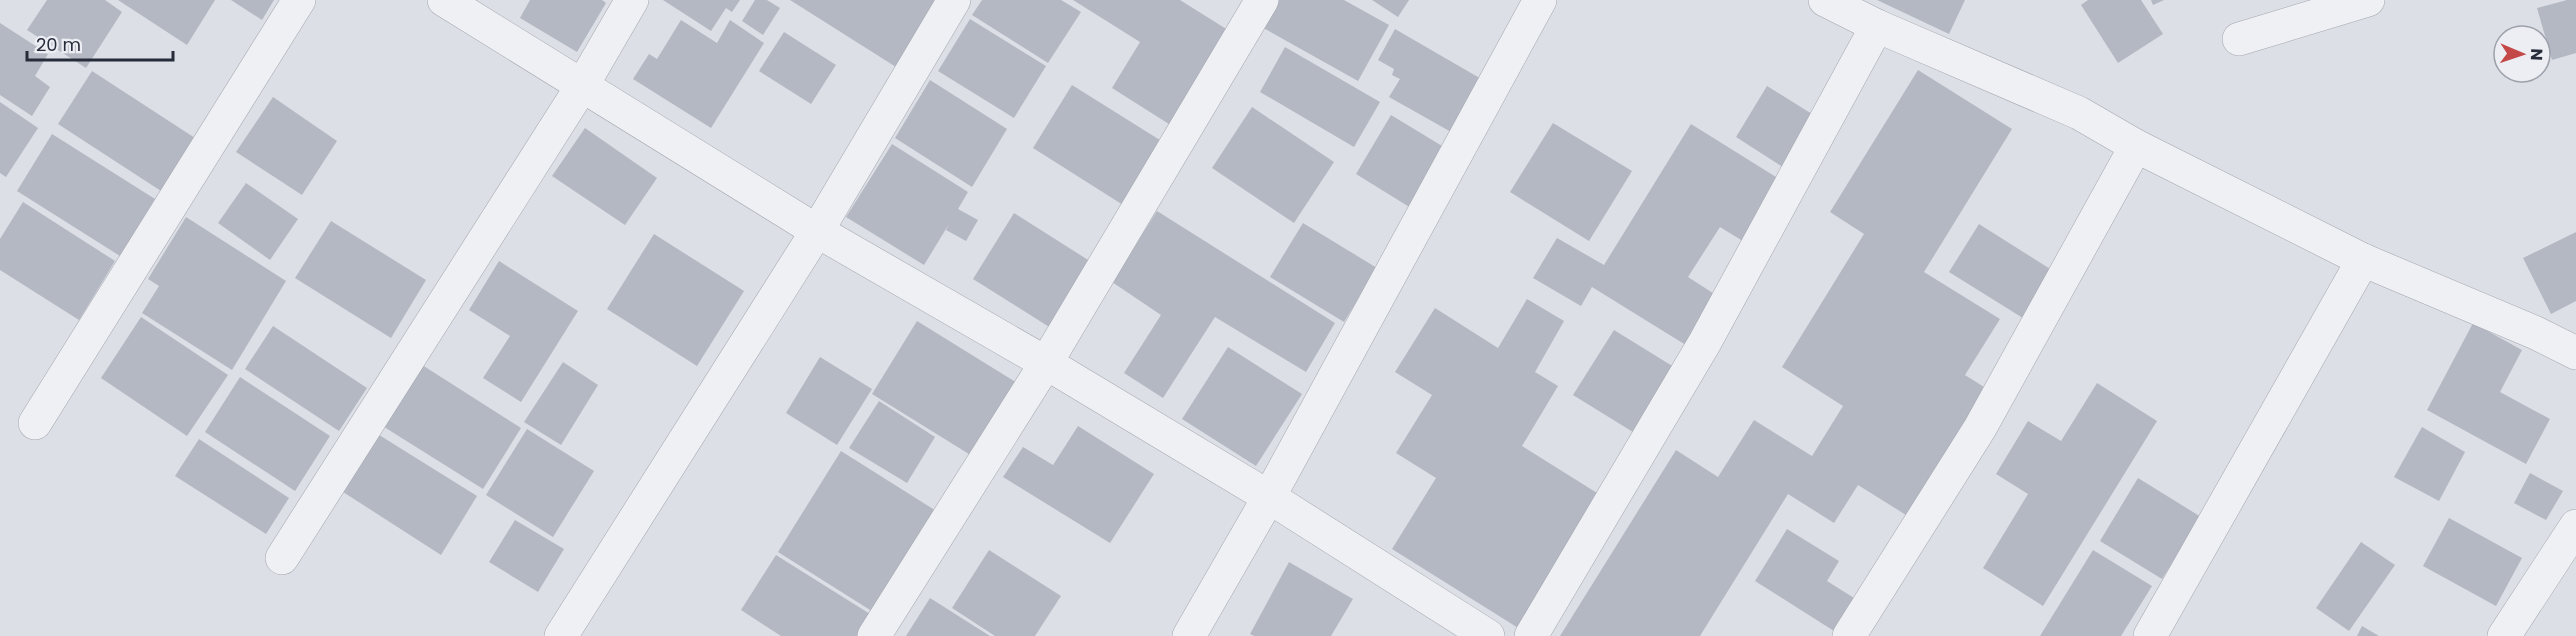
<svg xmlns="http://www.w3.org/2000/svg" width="2576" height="636" font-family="Poppins,sans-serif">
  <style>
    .building { fill: #b4b8c2 }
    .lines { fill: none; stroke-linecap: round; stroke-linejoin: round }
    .street-casing { stroke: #a3a6af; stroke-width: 34 }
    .street { stroke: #eff0f4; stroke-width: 33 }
  </style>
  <rect width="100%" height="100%" fill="#dddfe6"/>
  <g class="building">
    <polygon points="47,0 105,0 122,12 86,68 27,30"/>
    <polygon points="118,0 215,0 187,45"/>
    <polygon points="231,0 274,0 262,20"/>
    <polygon points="530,0 602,0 606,3 577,52 520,18"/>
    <polygon points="663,0 740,0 732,12 726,8 711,31"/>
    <polygon points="755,0 767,0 780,8 763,35 742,21"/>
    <polygon points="790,0 937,0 896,67"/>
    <polygon points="982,0 1061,0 1081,12 1048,63 972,15"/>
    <polygon points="1073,0 1180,0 1239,37 1180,131 1112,88 1140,42"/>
    <polygon points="1272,0 1344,0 1389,25 1358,81 1258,25"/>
    <polygon points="1372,0 1409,0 1398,17"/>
    <polygon points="1877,0 1965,0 1949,34"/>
    <polygon points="2088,0 2141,0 2163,34 2118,63 2081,5"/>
    <polygon points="2151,0 2164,0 2153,5"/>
    <polygon points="2567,0 2576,0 2576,53 2552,60 2537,8"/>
    <polygon points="970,19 1046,66 1014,118 938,71"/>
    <polygon points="681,20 717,43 730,20 764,43 711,128 633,79 649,54 657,59"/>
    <polygon points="0,23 48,54 35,76 50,87 32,116 0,95"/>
    <polygon points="1395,29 1490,84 1460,137 1389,97 1400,79 1392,75 1394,69 1378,60"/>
    <polygon points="784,32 836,65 811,104 759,71"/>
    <polygon points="1285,47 1380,102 1354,147 1260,92"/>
    <polygon points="1918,70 2012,129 1924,272 2000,319 1965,375 1992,392 1914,520 1858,485 1834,523 1788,494 1700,636 1560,636 1676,450 1718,477 1754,420 1812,456 1843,406 1782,367 1864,234 1830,212"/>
    <polygon points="92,71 195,138 161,191 58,124"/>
    <polygon points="930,80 1007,129 972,187 895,138"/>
    <polygon points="1072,85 1171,147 1131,210 1033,148"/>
    <polygon points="1767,86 1820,119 1789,171 1736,137"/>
    <polygon points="273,97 337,141 302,195 236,152"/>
    <polygon points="0,102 38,128 6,177 0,173"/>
    <polygon points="1252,107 1334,162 1294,223 1212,168"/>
    <polygon points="1391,115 1447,149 1411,208 1356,174"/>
    <polygon points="1553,123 1632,171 1589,241 1510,192"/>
    <polygon points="1691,124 1784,182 1746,243 1720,227 1688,277 1719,297 1689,347 1592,287 1581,306 1533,278 1557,238 1604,265"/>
    <polygon points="585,128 657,178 625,225 552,176"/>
    <polygon points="52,134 155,199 120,256 17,191"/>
    <polygon points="892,144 968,192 958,209 978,220 966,241 946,230 949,224 924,265 846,217"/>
    <polygon points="246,183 298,219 270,260 218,223"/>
    <polygon points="23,202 115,261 79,320 0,270 0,239"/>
    <polygon points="1157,211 1335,323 1306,372 1215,317 1163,398 1124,373 1161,315 1112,282"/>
    <polygon points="1014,213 1096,265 1054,330 973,279"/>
    <polygon points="186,217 286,281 232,370 142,313 159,286 148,279"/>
    <polygon points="331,221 426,280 391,338 295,278"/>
    <polygon points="1303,223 1377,268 1344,322 1270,277"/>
    <polygon points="1979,224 2055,272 2026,320 1949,272"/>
    <polygon points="2576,232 2576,301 2551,314 2523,258"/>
    <polygon points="654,234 744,291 697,366 607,309"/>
    <polygon points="499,261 578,311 521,402 483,378 510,336 469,310"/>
    <polygon points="1527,299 1564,321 1535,372 1558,386 1522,446 1605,498 1523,631 1392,549 1436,478 1396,453 1432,395 1395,372 1435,308 1498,348"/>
    <polygon points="141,317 228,375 187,436 101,378"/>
    <polygon points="917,321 1022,386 977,459 872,394"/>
    <polygon points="2473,323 2522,350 2500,392 2550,419 2526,464 2427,410"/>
    <polygon points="273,326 367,388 339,431 245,369"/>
    <polygon points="1614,330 1682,372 1641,437 1573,395"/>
    <polygon points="1228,347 1302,394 1256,466 1182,419"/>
    <polygon points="820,357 872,389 837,445 786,413"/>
    <polygon points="563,362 598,385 561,445 524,422"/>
    <polygon points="419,363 521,428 483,489 381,425"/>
    <polygon points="240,377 330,436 295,491 205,432"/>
    <polygon points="2097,383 2157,421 2043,606 1983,568 2028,494 1996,474 2028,421 2061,441"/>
    <polygon points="879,401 935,437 907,483 849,448"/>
    <polygon points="1078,426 1154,474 1110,543 1003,477 1023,447 1053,465"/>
    <polygon points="2422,427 2465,452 2439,501 2394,477"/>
    <polygon points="527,429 594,471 553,537 486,495"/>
    <polygon points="376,433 477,496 441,555 340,490"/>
    <polygon points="199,439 289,498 266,534 175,476"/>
    <polygon points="841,451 941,514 878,615 778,552"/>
    <polygon points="2530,473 2563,491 2546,520 2514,503"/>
    <polygon points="2138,478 2201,517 2162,579 2100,541"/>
    <polygon points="2449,518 2522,558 2496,606 2423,566"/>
    <polygon points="515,520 564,549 538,592 489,562"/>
    <polygon points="1787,529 1839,561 1827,581 1854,598 1834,631 1755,581"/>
    <polygon points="2361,542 2395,565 2349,631 2316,608"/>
    <polygon points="989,550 1061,596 1035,636 995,636 952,608"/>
    <polygon points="2093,550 2152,586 2121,636 2040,636"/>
    <polygon points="776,555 870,614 857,636 781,636 741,610"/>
    <polygon points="1289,562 1353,599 1331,636 1254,636 1250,634"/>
    <polygon points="930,598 990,636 906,636"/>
    <polygon points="2362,626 2379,636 2357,636"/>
  </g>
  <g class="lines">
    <defs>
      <g id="street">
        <polyline points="444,0 817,231 1046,363 1269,497 1488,636"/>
        <polyline points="1825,0 1877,26 2079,113 2136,146 2363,260 2536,333 2576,353"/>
        <polyline points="2239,39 2368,0"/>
        <polyline points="35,423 299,0"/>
        <polyline points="282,558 582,86 632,0"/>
        <polyline points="561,636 817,231 954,0"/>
        <polyline points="874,636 1046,363 1262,0"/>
        <polyline points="1189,636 1269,497 1540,0"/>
        <polyline points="1531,636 1705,342 1877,26"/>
        <polyline points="1849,636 1980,428 2136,146"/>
        <polyline points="2150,636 2363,260"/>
        <polyline points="2504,636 2576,526"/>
      </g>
    </defs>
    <use href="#street" class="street-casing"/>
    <use href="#street" class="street"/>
  </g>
  <g transform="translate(2522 54) rotate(92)"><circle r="28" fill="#eceef4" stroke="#9da0aa" stroke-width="1.5"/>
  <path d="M0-4.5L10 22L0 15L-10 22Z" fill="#c54849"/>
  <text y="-9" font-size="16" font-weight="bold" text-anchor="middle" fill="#272c3b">N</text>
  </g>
  <path d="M27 51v9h146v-9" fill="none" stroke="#272c3b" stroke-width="3"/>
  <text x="36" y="51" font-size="18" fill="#272c3b" stroke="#eceef4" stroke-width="4.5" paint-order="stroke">20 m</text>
</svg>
